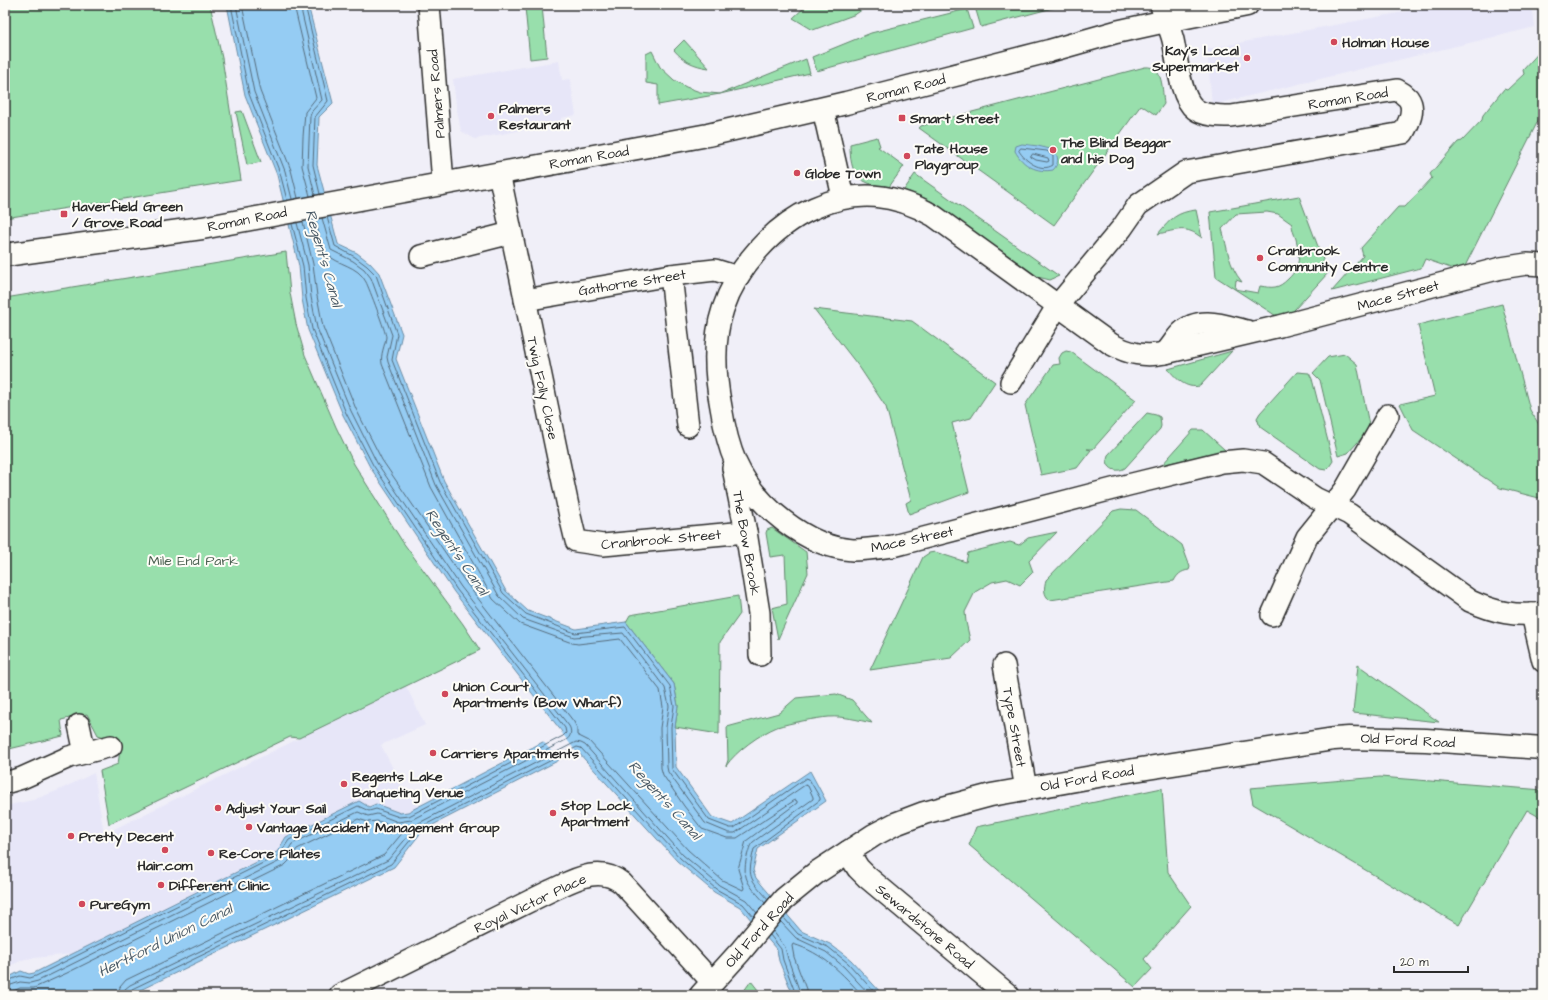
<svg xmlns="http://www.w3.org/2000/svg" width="1548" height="1000" font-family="'Architects Daughter',sans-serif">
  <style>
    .built { fill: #e7e6f8 }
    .green { fill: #98dfac; stroke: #62856c; fill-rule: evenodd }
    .water { fill: #95ccf3; stroke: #6b8ca3 }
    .pier { fill: #f0eff8 }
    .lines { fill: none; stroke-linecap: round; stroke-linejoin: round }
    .shore { stroke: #556b7b; stroke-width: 1 }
    .minor-casing { stroke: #2b2b2b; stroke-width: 24 }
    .secondary-casing { stroke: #2b2b2b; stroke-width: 25 }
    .minor { stroke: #fdfcf7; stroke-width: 21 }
    .secondary { stroke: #fdfcf7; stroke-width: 22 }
    .poi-dot { fill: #d1495b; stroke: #fdfcf7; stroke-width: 1.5 }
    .labels { text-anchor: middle; stroke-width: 4; stroke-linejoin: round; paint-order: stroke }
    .poi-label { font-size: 14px; font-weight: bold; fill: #2b2b2b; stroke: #fdfcf7; text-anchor: start }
    .street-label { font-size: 14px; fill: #2b2b2b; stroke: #fdfcf7 }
    .park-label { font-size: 14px; fill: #4c6152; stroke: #fdfcf7 }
    .water-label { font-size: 15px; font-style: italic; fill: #4b5b67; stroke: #fdfcf7 }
  </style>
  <rect width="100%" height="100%" fill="#f0eff8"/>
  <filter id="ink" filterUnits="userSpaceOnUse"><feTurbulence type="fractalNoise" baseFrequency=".025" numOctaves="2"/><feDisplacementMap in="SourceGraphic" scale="8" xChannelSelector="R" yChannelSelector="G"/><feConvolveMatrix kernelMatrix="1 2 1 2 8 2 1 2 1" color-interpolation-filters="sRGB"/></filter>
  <g filter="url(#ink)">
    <g class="built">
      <polygon points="1441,5 1532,5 1535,27 1212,105 1207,49"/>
      <polygon points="559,61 562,80 570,79 576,115 561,118 561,121 538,125 539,127 475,139 461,131 456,105 453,79"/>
      <polygon points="406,686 425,725 381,745 405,792 419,807 408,812 400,813 369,807 286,837 278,852 72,954 25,959 5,968 5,806 33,800 59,790 94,773 104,834"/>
    </g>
    <g class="green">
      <polygon points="5,5 210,5 222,58 241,180 5,218"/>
      <polygon points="807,5 869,5 856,14 813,30 793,18"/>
      <polygon points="984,5 1064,5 981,27 975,7"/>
      <polygon points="542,6 547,57 530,59 525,7"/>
      <polygon points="967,9 973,28 817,71 812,57 871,33"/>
      <path d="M684,40L709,68C694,66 683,61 674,50Z"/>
      <polygon points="1543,48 1543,111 1462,272 1425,259 1421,268 1332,291 1363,256 1361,248 1398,207 1405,207 1432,178 1430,174 1458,142 1462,141 1482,120 1483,115 1504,89 1507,90 1524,74 1523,70"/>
      <polygon points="652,51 660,67 674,80 686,87 700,92 720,94 806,59 810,73 720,94 658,105 658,85 646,83 646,54"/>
      <path d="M1145,67C1164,65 1162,91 1164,104L1156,115L1141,105L1054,225L919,128L921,126L949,118Z"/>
      <polygon points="242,111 261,162 247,165 236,112"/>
      <path d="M877,137L880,146L878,147L904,166L889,187C857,184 850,175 850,144Z"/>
      <polygon points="915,174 1059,276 1050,280 1038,277 931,201 904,190"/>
      <path d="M1299,196L1328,273L1284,321L1216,277L1210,212ZM1267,212L1278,214L1292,224C1292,229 1294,234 1296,239C1300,255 1301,267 1288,279C1278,289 1273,288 1260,286L1258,293L1235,289L1236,280L1242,282C1228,265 1228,249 1222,229L1236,214Z"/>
      <path d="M1196,210L1202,238C1186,225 1177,230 1158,234C1170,219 1177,212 1196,210Z"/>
      <polygon points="286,252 290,293 296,324 305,355 336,427 354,464 402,541 463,624 480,650 299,738 290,737 109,824 100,771 118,764 121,743 98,735 87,714 61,720 63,736 5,750 5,298"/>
      <polygon points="1502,304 1530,410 1543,431 1543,499 1500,488 1413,430 1400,404 1435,396 1418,325"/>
      <polygon points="814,309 912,321 995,382 971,418 952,423 969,492 909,514 906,503 911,500 886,407 860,368"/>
      <polygon points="1066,351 1071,352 1136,400 1093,449 1087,449 1091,450 1077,468 1041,475 1025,405 1053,365 1060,364 1059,358 1062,353"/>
      <path d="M1232,351L1200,386C1185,389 1177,379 1168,369Z"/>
      <polygon points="1345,354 1357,364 1369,425 1366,433 1348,453 1338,456 1320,380 1313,373 1328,357"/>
      <polygon points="1297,372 1309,373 1312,379 1333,461 1329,467 1326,470 1320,469 1260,427 1257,418 1260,413"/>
      <path d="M1147,413L1156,415L1160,417L1161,426L1160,429L1125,468C1115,474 1104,467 1108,455Z"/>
      <polygon points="1193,430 1203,430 1225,450 1162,465"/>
      <path d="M1121,509L1136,510L1182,545L1190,567L1189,570C1181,571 1177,575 1174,581L1050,600C1043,595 1044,587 1046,580L1113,511Z"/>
      <polygon points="772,528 806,552 808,573 778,639 772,608 787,604 785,555 770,557 766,533 767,530"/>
      <polygon points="1057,532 1029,561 1033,572 1020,585 1007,579 992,582 975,592 965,612 966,622 970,640 951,658 870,670 923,557 929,553 935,552 966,562 968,553 1010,542 1019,545 1028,538"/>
      <polygon points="738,596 740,614 720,642 719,734 675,727 678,706 674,684 626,622 630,615"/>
      <polygon points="1358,665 1439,722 1353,713"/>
      <path d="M836,694L852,700L872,723C858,720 843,716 829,717C816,718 790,723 777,727C760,734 736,751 726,766L728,760L727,727L779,713L796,698Z"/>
      <polygon points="1380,777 1543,790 1543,819 1527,810 1459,925 1253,804 1250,788"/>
      <polygon points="1162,788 1168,872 1191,906 1144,959 1152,969 1135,987 969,845 976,827"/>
      <polygon points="751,981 762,995 741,995"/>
    </g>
    <g class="water">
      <polygon points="227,5 308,5 333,103 319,117 317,165 338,244 357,253 370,263 379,273 402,334 396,359 444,481 506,591 528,611 576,629 626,622 674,684 678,706 675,727 676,767 712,817 732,824 810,771 826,801 758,849 753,870 756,878 801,931 830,944 851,960 883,995 793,995 779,961 777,950 740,907 714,892 677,861 577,751 423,830 394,867 130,995 5,995 5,979 21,971 29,974 34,973 277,852 286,837 359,801 369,807 376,804 400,813 408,812 562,732 454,592 370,467 343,415 308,330 302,299 299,266 277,175 245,95"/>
      <path d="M1022,144L1038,146L1054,150C1059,157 1059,164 1053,170C1037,173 1023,166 1015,151L1016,146Z"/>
    </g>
    <polygon class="pier" points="555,725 556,725 580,757 577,753 560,762 542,740 559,731"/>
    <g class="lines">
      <g class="shore">
        <polyline points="231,5 249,94 280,173 287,200"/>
        <polyline points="236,5 254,92 285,171 292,199"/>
        <polyline points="242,5 260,91 291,170 298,198"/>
        <polyline points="294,5 316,98 305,112 303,137 302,166 310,196"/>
        <polyline points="300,5 322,100 312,111 310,116 308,166 315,195"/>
        <polyline points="305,5 328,101 315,117 313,165 320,194"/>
        <path d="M1021,148L1047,151L1053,156V165C1041,173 1025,161 1019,151Z"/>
        <polygon points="1033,154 1048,158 1049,161 1047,162 1036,160 1031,157"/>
        <path d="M327,217L335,246L355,257L367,266L376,275L397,334L392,360L440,482L503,593L526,614L575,633L625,627L670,686L674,706L671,727L672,769L709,820L730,828H734L806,778L809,779L820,798V800L754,849C747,878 749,877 768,899"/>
        <path d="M322,218L331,250L353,261L364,269L371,278L392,335L387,357L388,362L436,485L499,596L523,619L574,637L623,633L665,688L669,706L666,727L667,767L668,772L705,823L729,833H735L805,785L808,786L813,797V799L753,842C749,846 749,851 747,856C741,881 750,885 765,903"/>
        <path d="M303,222L313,264L317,296L323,327L356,409L382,460L466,583L574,722L577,728V735L589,741L688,850L722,880L743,890L744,888L738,869L746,841L797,803V801L795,800L737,838H727L702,829L684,806L663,775L661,768L660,728L663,707L660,690L620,639L578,644L572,643L520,624L493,599L431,487L382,364C380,354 385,346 386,337C386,332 369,288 366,282C358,265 337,265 327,254C320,246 318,229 316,219"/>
        <polyline points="784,918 798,934 828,947 848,963 877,995"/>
        <polyline points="781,922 796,938 826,952 844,967 870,995"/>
        <polyline points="773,931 785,947 788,959 801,995"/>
        <polyline points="770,935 781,949 783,960 796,995"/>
        <polyline points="5,982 20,976 30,978 36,976 279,855 289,840 358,806 369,811 376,809 399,817 409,816 563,736 566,733 565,728 457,590 373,465 346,413 312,329 306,298 303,266 292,224"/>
        <path d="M5,987L20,982L30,983L38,981L282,860L292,844L358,812L368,816L377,814L398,822L411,820L566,740C571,737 572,731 569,726L461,587L377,463L351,411L317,328L311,297L308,265L297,223"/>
        <polyline points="5,993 11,992 20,988 34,988 67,973 285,865 289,861 297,849 358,819 368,822 377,821 404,829 404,831 384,855 126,980 120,987 118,995"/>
        <polyline points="124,995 125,989 130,985 388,860 419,823 576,742 581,743 585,745 683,855 719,885 746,900 757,913"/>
        <polyline points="129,995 132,989 391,864 421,827 577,747 581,748 680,858 716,889 743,904 754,917"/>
        <path d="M807,995L806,989L794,957L792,946L793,944C823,953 842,973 862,995"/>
      </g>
      <defs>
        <g id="minor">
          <polyline points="429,5 443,183"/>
          <polyline points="823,109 843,197"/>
          <polyline points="499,173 570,516 576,541 603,545 746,532"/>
          <polyline points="421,256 511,233"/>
          <path d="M1543,265L1527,264L1501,268L1280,326L1165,353C1145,357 1129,354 1111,344L934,216C895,193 856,189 814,208C773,226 737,267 723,309C713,339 715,376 721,407C724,426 728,445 736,463C755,505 806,547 853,550C866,550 879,548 893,546L1128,485L1222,462L1243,460L1263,463L1315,498L1349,514L1470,601C1494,612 1516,617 1543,613"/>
          <polyline points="671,275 688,426"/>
          <polyline points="525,300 671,275 715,270 738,277"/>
          <path d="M1165,353C1171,347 1175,339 1181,333C1199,315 1226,326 1247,331"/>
          <path d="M1011,382L1058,305L1122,228L1138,205L1186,172L1403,133C1409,123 1416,109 1408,98C1405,95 1401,92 1397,90L1231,116C1220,116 1204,116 1195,109C1180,98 1177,58 1173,40C1170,28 1164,17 1161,5"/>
          <polyline points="733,468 746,532 759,613 760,655"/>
          <polyline points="1532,614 1543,661"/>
          <polyline points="1272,615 1307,537 1345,490 1388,415"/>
          <polyline points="1004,665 1026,789"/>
          <polyline points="79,725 85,753"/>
          <polyline points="5,783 22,778 69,757 111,746"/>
          <path d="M340,995L550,891C572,881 599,864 622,883L712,982"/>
        </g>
        <g id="secondary">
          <polyline points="5,255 202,228 708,135 846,103 1049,51 1116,32 1166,21 1247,5"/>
          <polyline points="848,852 858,868 867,877 1008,995"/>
          <polyline points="701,995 740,952 784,899 816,873 874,835 895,824 924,813 991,795 1115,773 1334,739 1349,738 1426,740 1543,748"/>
        </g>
      </defs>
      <use href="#minor" class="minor-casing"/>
      <use href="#secondary" class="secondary-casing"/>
      <use href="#minor" class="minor"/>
      <use href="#secondary" class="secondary"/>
    </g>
  </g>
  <g class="poi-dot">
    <circle cx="1334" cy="42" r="4"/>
    <circle cx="1247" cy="58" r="4"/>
    <circle cx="491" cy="116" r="4"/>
    <rect x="898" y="114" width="8" height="8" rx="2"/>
    <circle cx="1053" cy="150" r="4"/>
    <circle cx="907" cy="156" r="4"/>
    <circle cx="797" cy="173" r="4"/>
    <rect x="60" y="210" width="8" height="8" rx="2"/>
    <circle cx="1260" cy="258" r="4"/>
    <circle cx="445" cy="694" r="4"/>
    <circle cx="433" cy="753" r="4"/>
    <circle cx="344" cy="784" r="4"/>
    <circle cx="218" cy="808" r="4"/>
    <circle cx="553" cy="813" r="4"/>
    <circle cx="249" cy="827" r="4"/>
    <circle cx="71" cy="836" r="4"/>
    <circle cx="165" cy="850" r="4"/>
    <circle cx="211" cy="853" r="4"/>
    <circle cx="161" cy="885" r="4"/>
    <circle cx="82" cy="904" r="4"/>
  </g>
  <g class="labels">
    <g class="poi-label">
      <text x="1342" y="47">Holman House</text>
      <text x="1239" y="55" text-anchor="end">Kay's Local<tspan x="1239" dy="16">Supermarket</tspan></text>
      <text x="499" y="113">Palmers<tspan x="499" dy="16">Restaurant</tspan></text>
      <text x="910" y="123">Smart Street</text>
      <text x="1061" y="147">The Blind Beggar<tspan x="1061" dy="16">and his Dog</tspan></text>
      <text x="915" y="153">Tate House<tspan x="915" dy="16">Playgroup</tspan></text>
      <text x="805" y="178">Globe Town</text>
      <text x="72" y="211">Haverfield Green<tspan x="72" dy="16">/ Grove Road</tspan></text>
      <text x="1268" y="255">Cranbrook<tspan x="1268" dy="16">Community Centre</tspan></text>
      <text x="453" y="691">Union Court<tspan x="453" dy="16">Apartments (Bow Wharf)</tspan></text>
      <text x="441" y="758">Carriers Apartments</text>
      <text x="352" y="781">Regents Lake<tspan x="352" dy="16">Banqueting Venue</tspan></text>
      <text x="561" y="810">Stop Lock<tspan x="561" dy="16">Apartment</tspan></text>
      <text x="226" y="813">Adjust Your Sail</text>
      <text x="257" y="832">Vantage Accident Management Group</text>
      <text x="79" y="841">Pretty Decent</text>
      <text x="219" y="858">Re-Core Pilates</text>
      <text x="165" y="870" text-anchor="middle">Hair.com</text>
      <text x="169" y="890">Different Clinic</text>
      <text x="90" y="909">PureGym</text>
    </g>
    <g class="street-label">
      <text transform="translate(906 88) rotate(-14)" y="5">Roman Road</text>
      <text transform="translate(436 94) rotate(-95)" y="5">Palmers Road</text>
      <text transform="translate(1348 98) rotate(-9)" y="5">Roman Road</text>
      <text transform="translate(589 157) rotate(-10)" y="5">Roman Road</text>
      <text transform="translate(247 219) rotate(-11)" y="5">Roman Road</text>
      <text transform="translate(632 282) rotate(-9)" y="5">Gathorne Street</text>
      <text transform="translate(1398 295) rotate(-15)" y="5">Mace Street</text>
      <text transform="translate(543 388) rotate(78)" y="5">Twig Folly Close</text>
      <text transform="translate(661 539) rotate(-5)" y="5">Cranbrook Street</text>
      <text transform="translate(912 539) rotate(-12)" y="5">Mace Street</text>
      <text transform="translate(747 543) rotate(80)" y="5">The Bow Brook</text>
      <text transform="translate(1015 727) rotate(80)" y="5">Type Street</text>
      <text transform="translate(1408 740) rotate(3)" y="5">Old Ford Road</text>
      <text transform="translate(1087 778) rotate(-10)" y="5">Old Ford Road</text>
      <text transform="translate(530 903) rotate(-25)" y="5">Royal Victor Place</text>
      <text transform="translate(925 926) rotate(40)" y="5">Sewardstone Road</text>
      <text transform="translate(759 930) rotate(-48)" y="5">Old Ford Road</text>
    </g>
    <g class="park-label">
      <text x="193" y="565">Mile End Park</text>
    </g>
    <g class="water-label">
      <text transform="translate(324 258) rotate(74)" y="5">Regent's Canal</text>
      <text transform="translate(457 552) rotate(56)" y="5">Regent's Canal</text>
      <text transform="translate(665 800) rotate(48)" y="5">Regent's Canal</text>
      <text transform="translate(165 940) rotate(-26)" y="5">Hertford Union Canal</text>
    </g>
  </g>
  <rect width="1548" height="1000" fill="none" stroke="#fdfcf7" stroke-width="20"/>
  <rect x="10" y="10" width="1528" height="980" fill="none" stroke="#2b2b2b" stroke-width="1.5" filter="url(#ink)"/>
  <path d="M1394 966v6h74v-6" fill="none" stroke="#2b2b2b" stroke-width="2"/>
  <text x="1400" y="966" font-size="12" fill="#2b2b2b" stroke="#fdfcf7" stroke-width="3" paint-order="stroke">20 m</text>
</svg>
